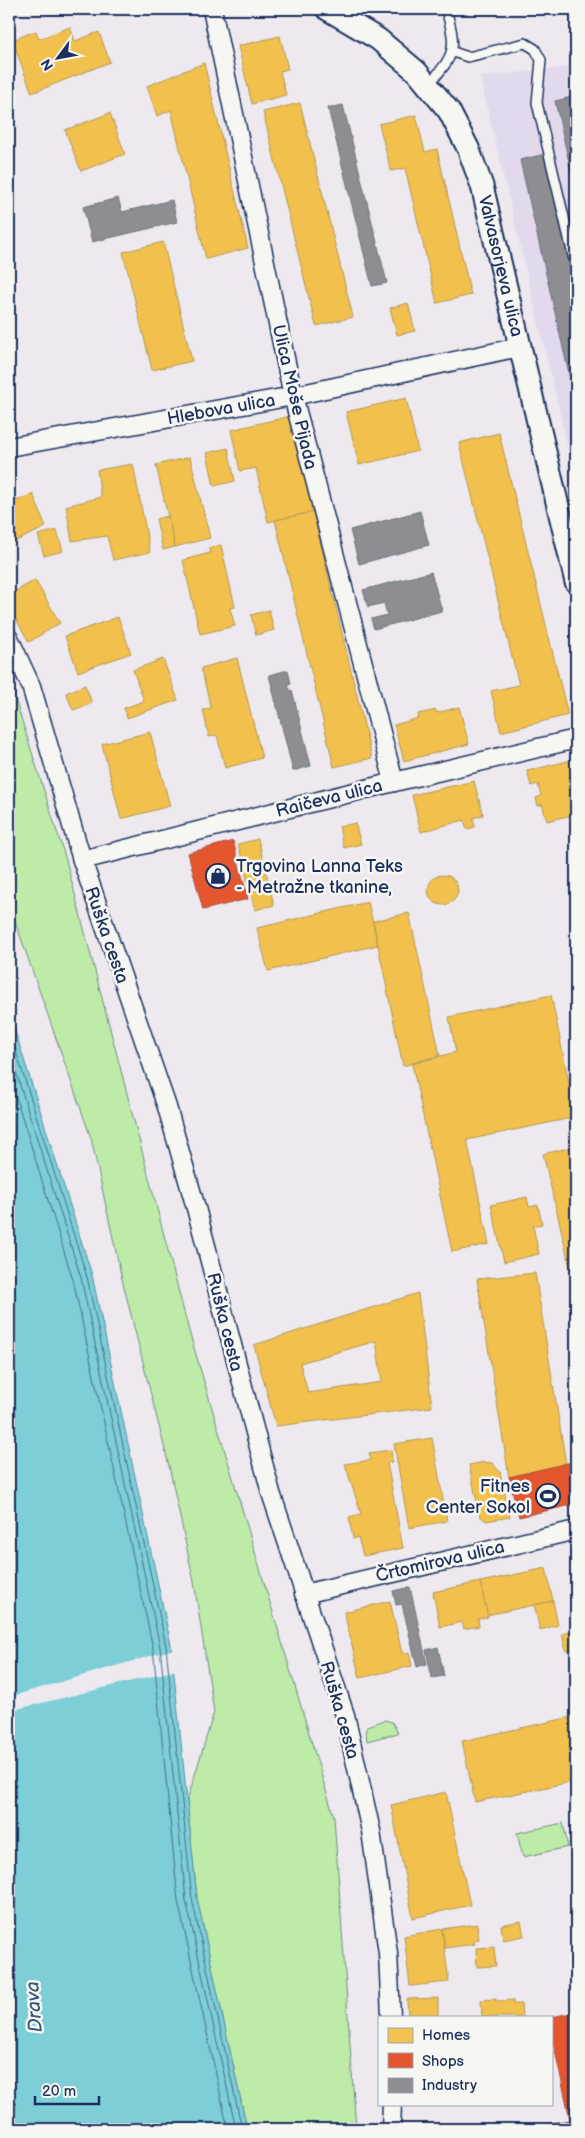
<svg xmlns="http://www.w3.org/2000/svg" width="585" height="2138" font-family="'Balsamiq Sans',sans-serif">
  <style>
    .built { fill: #e3d9ec }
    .green { fill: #bfeba8; stroke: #6d8d83 }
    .water { fill: #7dced6; stroke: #568ea6 }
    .pier { fill: #ede9ef }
    .homes { fill: #f2c14e; stroke: #b29553; fill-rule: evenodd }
    .shops { fill: #e4572e; stroke: #a84b3c }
    .industry { fill: #8d8d92; stroke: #6b7182 }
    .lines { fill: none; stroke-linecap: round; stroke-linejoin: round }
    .shore { stroke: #426f8e; stroke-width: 1 }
    .service-casing { stroke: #1b2f5e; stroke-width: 12 }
    .minor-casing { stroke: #1b2f5e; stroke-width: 21 }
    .tertiary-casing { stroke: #1b2f5e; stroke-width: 25 }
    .service { stroke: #f6f6f2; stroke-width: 9 }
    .minor { stroke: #f6f6f2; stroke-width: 18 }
    .tertiary { stroke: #f6f6f2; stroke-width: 21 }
    .labels { text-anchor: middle; stroke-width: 5; stroke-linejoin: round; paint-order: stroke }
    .street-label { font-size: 18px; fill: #1b2f5e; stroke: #f6f6f2 }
    .poi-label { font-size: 18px; fill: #1b2f5e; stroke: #f6f6f2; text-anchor: start }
    .water-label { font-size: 19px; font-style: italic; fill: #34577c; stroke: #f6f6f2 }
  </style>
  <rect width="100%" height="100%" fill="#ede9ef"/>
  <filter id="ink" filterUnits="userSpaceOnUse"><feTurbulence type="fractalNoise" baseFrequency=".02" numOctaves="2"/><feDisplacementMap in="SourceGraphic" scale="10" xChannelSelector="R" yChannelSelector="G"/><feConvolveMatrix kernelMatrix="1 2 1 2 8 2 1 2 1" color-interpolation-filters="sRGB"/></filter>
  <g filter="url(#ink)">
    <polygon class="built" points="576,66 576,481 480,77"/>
    <g class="green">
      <polygon points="9,680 66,860 189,1331 334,1817 356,2129 247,2129 197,1898 187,1801 214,1712 194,1582 169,1466 122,1279 91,1138 9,904"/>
      <polygon points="385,1720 392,1722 398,1733 367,1741 366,1732 368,1726"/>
      <polygon points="563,1823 568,1847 523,1857 517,1833"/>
    </g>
    <polygon class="water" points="9,1012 92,1275 171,1645 197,1898 247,2129 9,2129"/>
    <polygon class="pier" points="174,1649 177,1670 9,1711 9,1697"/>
    <g class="homes">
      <polygon points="70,27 75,41 99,32 110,62 32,93 12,40 36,31 39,39"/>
      <polygon points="280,36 288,69 280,71 286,95 252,104 238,46"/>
      <polygon points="204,63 248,248 206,259 171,110 157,116 147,86"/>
      <polygon points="300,103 353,317 316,326 263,112"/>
      <polygon points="110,113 125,154 81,171 65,130"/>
      <polygon points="416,115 425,152 437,149 471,295 437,303 405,168 391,171 379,124"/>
      <polygon points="163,242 192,361 152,370 123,252"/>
      <polygon points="408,303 415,331 397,335 390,308"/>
      <polygon points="406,398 418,451 359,465 346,412"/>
      <polygon points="291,416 313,512 268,522 256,468 240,471 231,430"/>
      <polygon points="499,433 568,715 501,732 491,691 519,685 459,443"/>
      <polygon points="228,448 235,481 214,486 207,453"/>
      <polygon points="190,457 210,538 175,547 156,465"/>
      <polygon points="133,464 150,552 113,560 107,536 72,541 66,506 101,497 97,470"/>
      <polygon points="33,494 46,527 12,543 9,536 9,502 16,499 16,501"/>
      <polygon points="313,512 372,758 334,767 275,520"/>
      <polygon points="168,516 175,547 163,550 156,519"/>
      <polygon points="57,530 63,551 44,556 38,535"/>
      <polygon points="221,545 235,607 230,608 235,626 200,634 183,560 210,553 209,548"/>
      <polygon points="35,580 60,623 29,642 9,607 9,595"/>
      <polygon points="269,610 274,630 256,635 251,615"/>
      <polygon points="118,617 131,653 78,672 65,636"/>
      <polygon points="237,658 262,758 225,768 217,735 209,737 203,710 211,708 201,668"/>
      <polygon points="163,659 178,700 127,718 124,708 144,701 133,670"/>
      <polygon points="85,685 92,703 73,710 66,693"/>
      <polygon points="459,707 469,744 404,761 394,725 419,718 418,714 436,710 437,713"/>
      <polygon points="150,732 170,806 121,819 102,744"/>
      <polygon points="576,759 576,814 547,821 542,804 538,806 536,798 541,796 538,784 531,786 527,771"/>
      <polygon points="474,781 483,815 473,818 475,827 467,829 464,820 421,832 412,795"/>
      <polygon points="355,823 361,844 344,848 339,827"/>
      <polygon points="258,839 274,905 255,910 238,844"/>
      <circle cx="443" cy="890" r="15"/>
      <polygon points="368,902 378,945 268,971 257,928"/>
      <polygon points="409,913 440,1055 403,1066 373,921"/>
      <polygon points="551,995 576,1117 467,1140 489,1244 452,1252 412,1064 456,1052 449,1017"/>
      <polygon points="576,1146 576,1292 543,1154"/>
      <polygon points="527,1197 529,1207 538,1205 542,1224 533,1226 539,1254 504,1262 491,1205"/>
      <polygon points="535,1273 566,1464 509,1477 477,1279"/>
      <path d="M418,1293L432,1407L276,1426L254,1345ZM376,1341L382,1382L308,1393L300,1363Z"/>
      <polygon points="432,1438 447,1521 409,1528 394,1444"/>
      <polygon points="391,1450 392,1462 387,1463 403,1548 363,1556 358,1537 353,1539 349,1517 361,1514 345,1464 371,1460 369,1453"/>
      <polygon points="485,1462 492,1463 500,1472 510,1517 486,1521 480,1516 469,1465"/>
      <polygon points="546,1568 553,1601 487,1615 480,1582"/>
      <polygon points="480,1582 488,1617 478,1619 479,1626 464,1629 462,1622 440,1627 433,1592"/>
      <polygon points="390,1601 402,1653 409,1652 412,1666 360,1678 344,1612"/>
      <polygon points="553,1601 558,1625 540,1630 534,1605"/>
      <polygon points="576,1630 576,1649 566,1651 562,1634"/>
      <polygon points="576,1716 576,1781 475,1802 462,1741"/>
      <polygon points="446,1792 470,1905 413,1918 391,1805"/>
      <polygon points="521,1921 524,1936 503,1940 501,1925"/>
      <polygon points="477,1924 479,1939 474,1940 475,1944 445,1948 442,1929"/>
      <polygon points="442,1929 449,1982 410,1986 404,1936"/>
      <polygon points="494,1947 496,1966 477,1967 476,1948"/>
      <polygon points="438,1998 438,2017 408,2017 407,1999"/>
      <polygon points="496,1999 496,2001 513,2000 513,2004 521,2004 522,2017 482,2017 481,2000"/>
    </g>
    <g class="shops">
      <polygon points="233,841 248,899 203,910 188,853"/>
      <polygon points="576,1461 576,1504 519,1517 509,1477"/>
      <polygon points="576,2012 576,2117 570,2119 554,2046 551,2047 551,2017"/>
    </g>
    <g class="industry">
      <polygon points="576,96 576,193 555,101"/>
      <polygon points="343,105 387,283 372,286 328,108"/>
      <polygon points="545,154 576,291 576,405 520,160"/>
      <polygon points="118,198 122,212 172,200 177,222 92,242 83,207"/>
      <polygon points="420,511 429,545 359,564 350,530"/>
      <polygon points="431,572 442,611 374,629 371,619 387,615 384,603 368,607 363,590"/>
      <polygon points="288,670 291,684 288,685 290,691 292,690 311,766 293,771 269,675"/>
      <polygon points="410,1587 427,1664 417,1667 402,1604 396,1605 393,1591"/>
      <polygon points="438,1647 444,1676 432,1678 426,1650"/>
    </g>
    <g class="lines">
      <g class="shore">
        <polyline points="9,1029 87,1277 166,1646 192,1899 242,2129"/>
        <polyline points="9,1050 81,1278 160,1647 186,1900 236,2129"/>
        <polyline points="9,1075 73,1280 153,1648 178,1901 228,2129"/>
      </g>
      <defs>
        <g id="service">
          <polyline points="453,52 468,57 525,43 535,49 541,60 537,103 576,268"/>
          <path d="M428,85C456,54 457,49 446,9"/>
          <polyline points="550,2129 576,2125"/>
        </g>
        <g id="minor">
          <polyline points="212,9 293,396 394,782"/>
          <polyline points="9,447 293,396 519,347"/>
          <polyline points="9,638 31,686 82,860 167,1107 196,1208 271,1493 345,1715 371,1831 388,1953 391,2017"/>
          <polyline points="82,860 394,782 576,739"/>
          <polyline points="304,1594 576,1530"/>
          <polyline points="391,2129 392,2104"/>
        </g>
        <g id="tertiary">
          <path id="s1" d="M327,9L378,39L416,71L449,111L468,148L482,186L576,582"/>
        </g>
      </defs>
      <use href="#service" class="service-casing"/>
      <use href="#minor" class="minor-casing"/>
      <use href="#tertiary" class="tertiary-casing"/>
      <use href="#service" class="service"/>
      <use href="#minor" class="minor"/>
      <use href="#tertiary" class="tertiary"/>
    </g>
  </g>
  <defs>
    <symbol id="shop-ring" viewBox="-11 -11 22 22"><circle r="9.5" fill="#f6f6f2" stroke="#1b2f5e" stroke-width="1.5"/><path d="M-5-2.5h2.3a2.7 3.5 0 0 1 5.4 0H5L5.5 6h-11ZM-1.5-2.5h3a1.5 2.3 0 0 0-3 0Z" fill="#1b2f5e"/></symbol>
    <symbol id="stadium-ring" viewBox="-11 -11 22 22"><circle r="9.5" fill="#f6f6f2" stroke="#1b2f5e" stroke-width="1.5"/><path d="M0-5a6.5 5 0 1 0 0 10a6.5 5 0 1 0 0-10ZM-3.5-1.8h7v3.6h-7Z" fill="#1b2f5e"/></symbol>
  </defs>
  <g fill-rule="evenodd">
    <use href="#shop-ring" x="204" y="862" width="28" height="28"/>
    <use href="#stadium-ring" x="534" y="1482" width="28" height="28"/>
  </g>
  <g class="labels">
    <g class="street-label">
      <text dy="6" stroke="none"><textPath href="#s1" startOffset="325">Valvasorjeva ulica</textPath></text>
      <text transform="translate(295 397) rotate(77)" y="6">Ulica Moše Pijada</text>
      <text transform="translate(221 409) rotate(-10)" y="6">Hlebova ulica</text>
      <text transform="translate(329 798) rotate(-14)" y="6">Raičeva ulica</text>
      <text transform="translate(107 935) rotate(71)" y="6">Ruška cesta</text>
      <text transform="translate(225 1322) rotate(76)" y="6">Ruška cesta</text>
      <text transform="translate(440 1561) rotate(-13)" y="6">Črtomirova ulica</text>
      <text transform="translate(340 1710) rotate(74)" y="6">Ruška cesta</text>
    </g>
    <g class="poi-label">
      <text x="236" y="872">Trgovina Lanna Teks<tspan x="236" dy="21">- Metražne tkanine,</tspan></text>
      <text x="530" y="1492" text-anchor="end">Fitnes<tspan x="530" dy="21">Center Sokol</tspan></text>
    </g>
    <g class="water-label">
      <text transform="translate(33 2007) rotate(-94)" y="7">Drava</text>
    </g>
  </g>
  <rect width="585" height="2138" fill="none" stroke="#f6f6f2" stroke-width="30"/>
  <rect x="15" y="15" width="555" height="2108" fill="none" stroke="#1b2f5e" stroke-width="2" filter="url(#ink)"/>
  <rect x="378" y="2016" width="175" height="90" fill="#f6f6f2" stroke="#9ea6b7"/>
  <rect x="388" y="2028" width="25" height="15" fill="#f2c14e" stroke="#9ea6b7"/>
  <text x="422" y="2040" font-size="15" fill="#1b2f5e">Homes</text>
  <rect x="388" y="2053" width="25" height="15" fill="#e4572e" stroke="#9ea6b7"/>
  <text x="422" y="2066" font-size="15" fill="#1b2f5e">Shops</text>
  <rect x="388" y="2078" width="25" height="15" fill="#8d8d92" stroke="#9ea6b7"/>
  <text x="422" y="2090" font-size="15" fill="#1b2f5e">Industry</text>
  <g transform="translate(58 58) rotate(238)" stroke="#f6f6f2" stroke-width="4" paint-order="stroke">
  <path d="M0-4L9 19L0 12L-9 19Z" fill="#1b2f5e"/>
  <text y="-8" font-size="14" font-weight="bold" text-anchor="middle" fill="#1b2f5e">N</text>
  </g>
  <path d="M35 2096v8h64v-8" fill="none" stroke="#1b2f5e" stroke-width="2.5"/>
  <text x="42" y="2096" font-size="15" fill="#1b2f5e" stroke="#f6f6f2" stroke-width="4" paint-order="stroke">20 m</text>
</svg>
